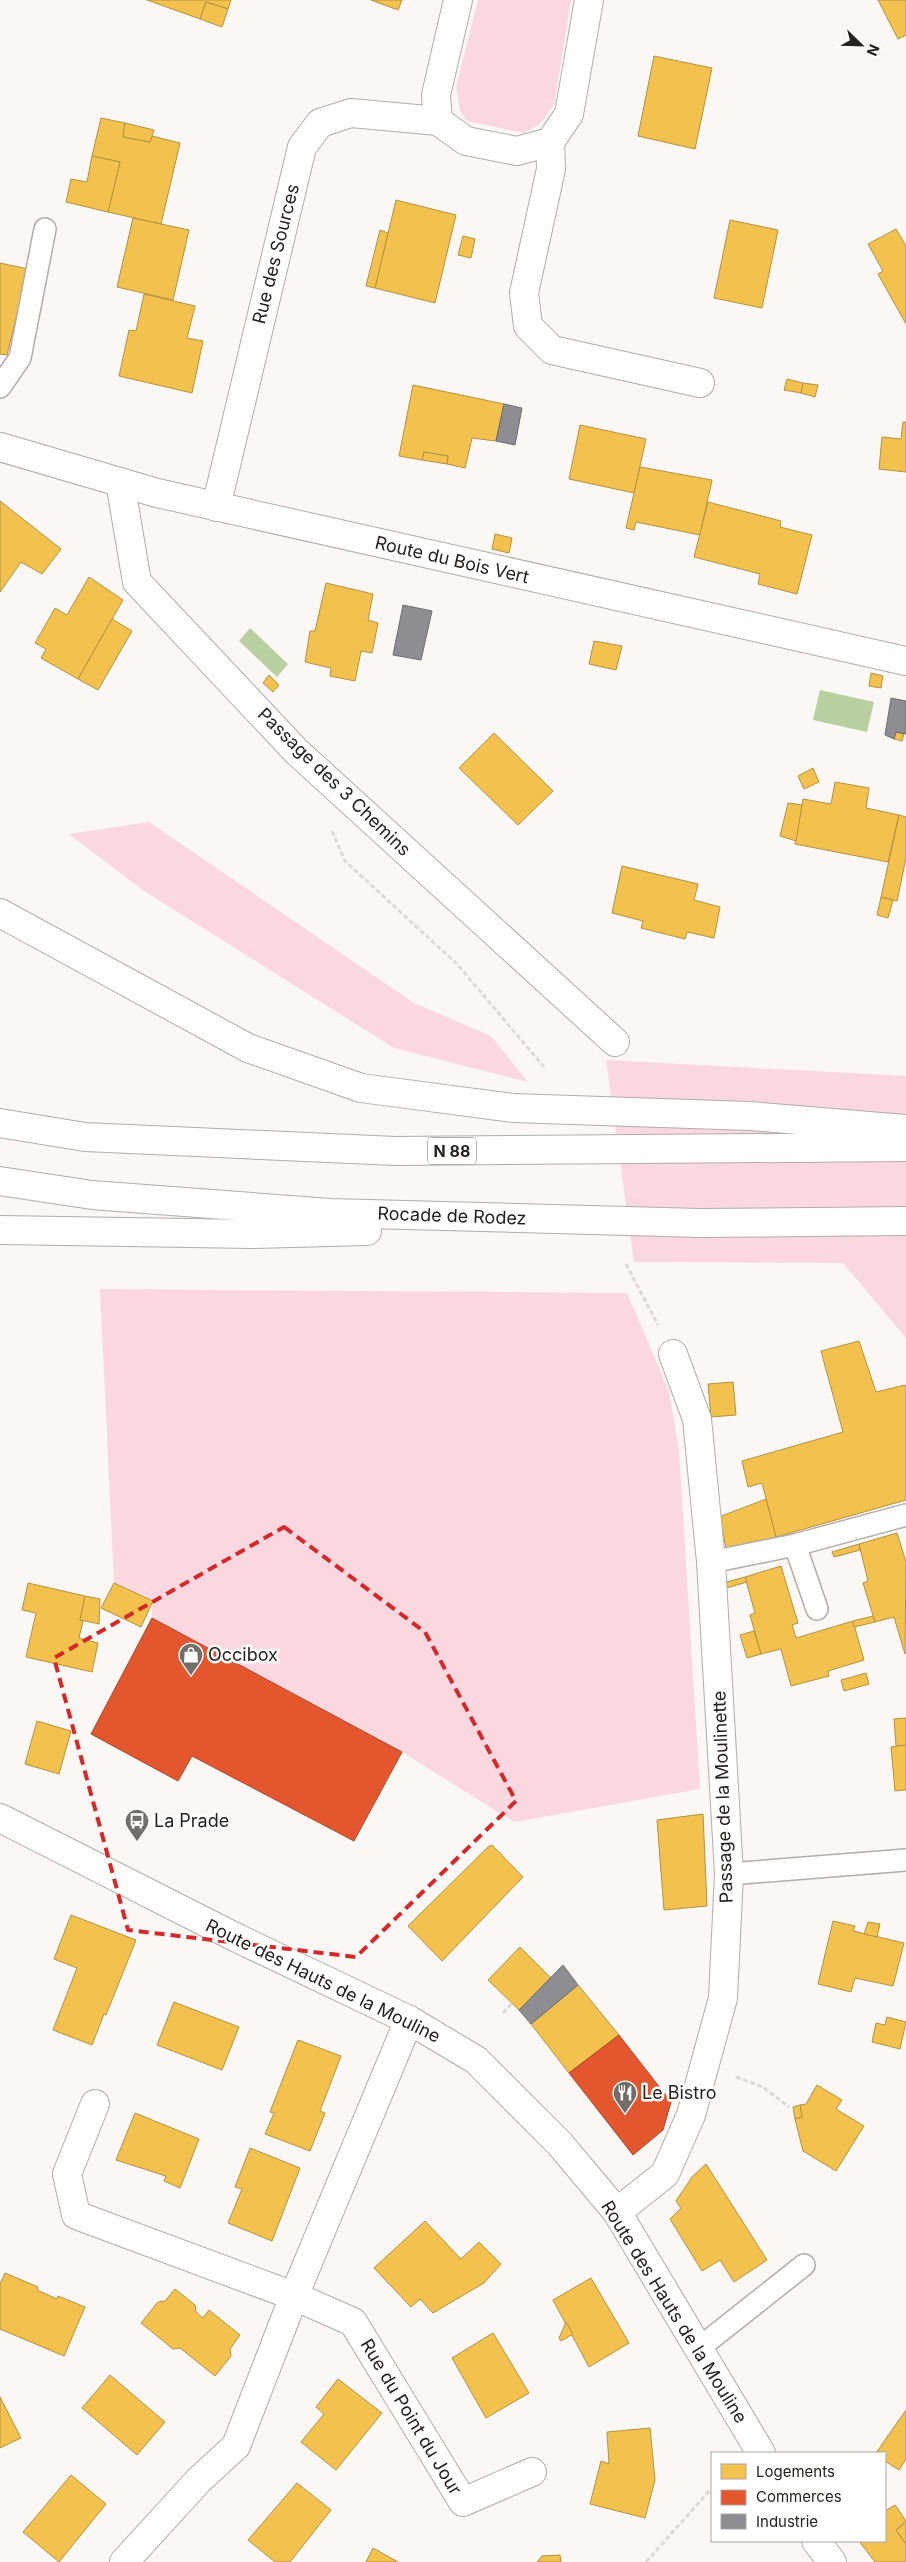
<svg xmlns="http://www.w3.org/2000/svg" width="906" height="2562" font-family="Inter,sans-serif">
  <style>
    .green { fill: #fbd8df }
    .water { fill: #b8d09f }
    .homes { fill: #f2c14e; stroke: #b59140 }
    .shops { fill: #e4572e; stroke: #ab4729 }
    .industry { fill: #8d8d92; stroke: #6e6d6f }
    .lines { fill: none; stroke-linecap: round; stroke-linejoin: round }
    .lane-casing { stroke: #b0adaa; stroke-width: 24 }
    .street-casing { stroke: #b0adaa; stroke-width: 30 }
    .secondary-casing { stroke: #b0adaa; stroke-width: 30 }
    .highway-casing { stroke: #b0adaa; stroke-width: 30 }
    .path { stroke: #dbdada; stroke-width: 3; stroke-dasharray: 5 2.5; stroke-linecap: butt }
    .lane { stroke: #fefefd; stroke-width: 21 }
    .street { stroke: #fefefd; stroke-width: 28 }
    .secondary { stroke: #fefefd; stroke-width: 28 }
    .highway { stroke: #fefefd; stroke-width: 28 }
    .marked { fill: none; stroke: #d62828; stroke-width: 4; stroke-dasharray: 10 6; stroke-linejoin: round }
    .labels { text-anchor: middle; stroke-width: 5; stroke-linejoin: round; paint-order: stroke }
    .shield { fill: #fff; stroke: #686462; stroke-width: 1 }
    .shield-label { font-size: 16px; font-weight: bold; fill: #27221e }
    .street-label { font-size: 18px; fill: #27221e; stroke: #fff }
    .poi-label { font-size: 18px; fill: #27221e; stroke: #fff; text-anchor: start }
  </style>
  <rect width="100%" height="100%" fill="#faf7f4"/>
  <g class="green">
    <polygon points="478,0 571,0 554,105 539,125 524,133 467,121 460,110 456,87"/>
    <polygon points="149,822 414,1003 491,1036 528,1082 394,1048 144,891 69,834"/>
    <polygon points="606,1060 906,1076 906,1338 843,1263 634,1262"/>
    <polygon points="100,1289 627,1293 669,1391 679,1451 700,1789 514,1822 402,1752 152,1618 152,1601 114,1583"/>
  </g>
  <g class="water">
    <polygon points="250,628 288,664 277,677 239,641"/>
    <polygon points="820,690 874,702 867,732 813,720"/>
  </g>
  <g class="homes">
    <polygon points="147,0 231,0 228,9 206,2 200,19"/>
    <polygon points="371,0 402,0 398,10"/>
    <polygon points="878,0 906,0 906,35 898,39"/>
    <polygon points="206,2 228,9 222,27 200,19"/>
    <polygon points="654,56 712,68 695,149 638,136"/>
    <polygon points="101,118 125,123 123,137 150,142 152,136 180,143 161,224 108,212 120,162 92,156"/>
    <polygon points="125,123 154,130 150,142 123,137"/>
    <polygon points="92,156 120,162 108,212 66,202 71,179 87,182"/>
    <polygon points="396,200 456,215 435,303 375,288"/>
    <polygon points="133,218 189,230 173,300 117,287"/>
    <polygon points="730,220 778,230 762,308 714,298"/>
    <polygon points="896,229 906,246 906,324 878,274 883,271 868,244"/>
    <polygon points="380,230 388,233 375,288 366,286"/>
    <polygon points="463,236 475,239 471,258 458,255"/>
    <polygon points="0,263 28,269 7,355 0,354"/>
    <polygon points="144,294 195,306 187,338 203,341 192,393 119,376 129,330 136,331"/>
    <polygon points="787,379 803,383 801,393 784,390"/>
    <polygon points="803,383 818,385 815,397 801,393"/>
    <polygon points="413,385 504,404 496,441 472,438 465,468 447,464 448,456 424,452 422,460 399,456"/>
    <polygon points="903,422 906,422 906,472 879,469 882,437 901,439"/>
    <polygon points="580,425 646,439 634,493 569,479"/>
    <polygon points="424,452 448,456 447,464 422,460"/>
    <polygon points="640,467 712,480 700,535 636,522 634,530 626,528"/>
    <polygon points="0,501 61,549 42,574 21,562 0,592"/>
    <polygon points="708,502 781,521 780,527 812,535 797,594 758,584 760,574 694,557"/>
    <polygon points="495,534 512,538 509,553 492,549"/>
    <polygon points="89,577 123,600 78,679 41,658 46,649 35,643 55,608 67,615"/>
    <polygon points="326,583 373,594 368,620 378,623 372,653 361,651 355,681 330,676 331,668 305,662 310,631 315,631"/>
    <polygon points="112,619 132,631 98,690 78,679"/>
    <polygon points="594,641 622,646 616,670 589,664"/>
    <polygon points="871,673 883,676 881,688 869,686"/>
    <polygon points="269,675 279,685 273,692 263,683"/>
    <polygon points="896,732 904,734 902,741 894,739"/>
    <polygon points="494,733 553,791 518,825 459,768"/>
    <polygon points="813,768 819,782 804,789 798,776"/>
    <polygon points="835,782 869,788 866,808 899,815 888,862 795,844 803,799 831,804"/>
    <polygon points="788,803 802,805 796,841 780,836"/>
    <polygon points="899,815 906,817 906,858 897,901 881,897"/>
    <polygon points="622,866 698,884 694,900 720,907 714,938 687,932 685,939 641,928 643,921 612,913"/>
    <polygon points="881,897 893,900 888,918 877,915"/>
    <polygon points="859,1341 876,1392 905,1385 906,1387 906,1500 776,1537 762,1483 748,1487 742,1461 843,1432 821,1351"/>
    <polygon points="733,1382 736,1415 711,1417 708,1384"/>
    <polygon points="766,1499 776,1537 727,1551 719,1517"/>
    <polygon points="897,1533 906,1562 905,1654 894,1617 875,1622 863,1583 868,1581 859,1544"/>
    <polygon points="859,1544 860,1550 834,1557 832,1552"/>
    <polygon points="781,1566 798,1623 792,1625 796,1638 853,1621 864,1660 828,1671 829,1676 791,1686 781,1649 761,1654 750,1615 755,1613 745,1577"/>
    <polygon points="745,1577 747,1582 723,1589 723,1583"/>
    <polygon points="28,1583 85,1596 80,1620 83,1621 79,1638 98,1643 92,1672 26,1657 36,1613 22,1610"/>
    <polygon points="114,1583 153,1601 141,1627 101,1608"/>
    <polygon points="85,1596 100,1599 99,1624 80,1620"/>
    <polygon points="873,1616 875,1622 854,1627 853,1621"/>
    <polygon points="754,1631 761,1654 747,1658 740,1635"/>
    <polygon points="866,1673 869,1684 844,1691 841,1680"/>
    <polygon points="906,1718 906,1745 896,1746 894,1719"/>
    <polygon points="37,1721 71,1731 59,1774 25,1764"/>
    <polygon points="906,1745 906,1790 895,1791 891,1747"/>
    <polygon points="703,1814 707,1906 664,1910 657,1820"/>
    <polygon points="492,1845 523,1877 442,1961 408,1926 488,1847"/>
    <polygon points="71,1915 136,1940 106,2015 104,2014 92,2045 53,2030 77,1968 54,1959"/>
    <polygon points="833,1921 855,1926 853,1931 904,1943 893,1986 855,1978 851,1992 818,1984"/>
    <polygon points="868,1922 880,1924 877,1937 864,1934"/>
    <polygon points="520,1947 551,1978 519,2010 488,1980"/>
    <polygon points="578,1985 619,2035 569,2073 531,2024"/>
    <polygon points="174,2002 239,2027 222,2070 157,2045"/>
    <polygon points="887,2017 906,2022 900,2049 872,2042 876,2023 885,2025"/>
    <polygon points="298,2040 341,2056 320,2111 325,2113 310,2151 265,2134 274,2113 270,2112"/>
    <polygon points="817,2085 842,2100 836,2109 864,2126 836,2171 803,2151 795,2119 802,2117 800,2105 806,2104"/>
    <polygon points="800,2105 802,2117 795,2119 793,2107"/>
    <polygon points="135,2113 199,2139 180,2188 164,2181 166,2176 116,2160"/>
    <polygon points="250,2148 300,2168 272,2241 228,2223 242,2189 235,2187"/>
    <polygon points="706,2164 767,2260 734,2282 720,2260 702,2271 670,2219 681,2208 676,2201 692,2177"/>
    <polygon points="425,2221 461,2259 479,2242 501,2264 484,2283 433,2313 420,2299 411,2307 374,2268"/>
    <polygon points="5,2273 38,2287 37,2290 57,2299 58,2296 85,2307 64,2356 0,2329 0,2284"/>
    <polygon points="591,2278 629,2343 589,2367 553,2300"/>
    <polygon points="175,2289 195,2305 196,2312 203,2318 209,2310 240,2335 230,2349 231,2356 215,2376 180,2348 173,2349 141,2323 158,2302 165,2301"/>
    <polygon points="566,2322 573,2334 561,2341 559,2338"/>
    <polygon points="493,2333 529,2393 486,2418 452,2358"/>
    <polygon points="110,2375 165,2422 137,2455 82,2408"/>
    <polygon points="338,2379 382,2413 336,2470 301,2442 324,2414 316,2407"/>
    <polygon points="0,2397 21,2438 0,2448"/>
    <polygon points="906,2410 906,2459 899,2470 885,2461 885,2453 876,2453"/>
    <polygon points="650,2428 655,2480 645,2518 590,2504 601,2461 609,2464 607,2432"/>
    <polygon points="71,2475 106,2504 59,2562 23,2532"/>
    <polygon points="297,2483 331,2510 290,2562 275,2562 248,2540"/>
    <polygon points="895,2505 906,2521 896,2530 906,2544 906,2562 875,2562 859,2541 885,2541 885,2511"/>
    <polygon points="906,2523 906,2544 896,2530"/>
    <polygon points="373,2548 398,2562 366,2562"/>
    <polygon points="560,2555 561,2562 537,2562 542,2556"/>
  </g>
  <g class="shops">
    <polygon points="152,1618 402,1752 354,1841 192,1756 178,1781 91,1734"/>
    <polygon points="619,2035 671,2102 663,2130 633,2155 569,2073"/>
  </g>
  <g class="industry">
    <polygon points="504,404 522,408 515,445 496,441"/>
    <polygon points="403,605 432,611 421,660 393,655"/>
    <polygon points="891,698 906,701 906,734 896,732 894,739 885,735"/>
    <polygon points="563,1965 578,1985 531,2024 519,2010"/>
  </g>
  <g class="lines">
    <defs>
      <g id="lane">
        <polyline points="0,387 20,358 45,229"/>
        <polyline points="795,1545 817,1609"/>
        <polyline points="711,1562 795,1545 906,1515"/>
        <polyline points="729,1874 906,1860"/>
        <polyline points="698,2349 804,2265"/>
      </g>
      <g id="street">
        <polyline points="438,121 436,95 458,0"/>
        <polyline points="550,142 551,169 524,293 528,326 552,350 700,383"/>
        <polyline points="120,482 137,582 296,751 615,1042"/>
        <polyline points="216,507 302,147 320,123 351,113 438,121 466,141 517,151 550,142 569,114 589,0"/>
        <polyline points="0,1818 237,1938 409,2020 476,2060 560,2144 617,2212 761,2453"/>
        <polyline points="95,2104 67,2174 76,2215 294,2296 353,2322 463,2502 532,2472"/>
        <polyline points="617,2212 665,2174 691,2115 723,1998 729,1874 711,1562 697,1419 673,1354"/>
        <polyline points="816,2541 832,2562"/>
        <polyline points="124,2562 199,2480 236,2446 294,2296 409,2020"/>
      </g>
      <polyline id="secondary" points="0,447 157,493 906,661"/>
      <g id="highway">
        <polyline points="0,913 248,1048 361,1088 513,1108 750,1116 906,1129"/>
        <polyline points="0,1123 85,1137 395,1151 906,1147"/>
        <polyline points="0,1181 92,1195 330,1213 700,1223 906,1221"/>
        <polyline points="0,1230 252,1234 367,1231"/>
      </g>
    </defs>
    <use href="#lane" class="lane-casing"/>
    <use href="#street" class="street-casing"/>
    <use href="#secondary" class="secondary-casing"/>
    <use href="#highway" class="highway-casing"/>
    <g class="path">
      <polyline points="332,831 345,861 457,964 544,1067"/>
      <polyline points="626,1264 658,1325"/>
      <polyline points="503,2013 512,2003"/>
      <polyline points="736,2077 763,2087 789,2107"/>
      <polyline points="646,2562 712,2488"/>
    </g>
    <use href="#lane" class="lane"/>
    <use href="#street" class="street"/>
    <use href="#secondary" class="secondary"/>
    <use href="#highway" class="highway"/>
  </g>
  <path class="marked" d="M284,1527L425,1632L516,1801L356,1957L128,1930L54,1658Z"/>
  <defs>
    <symbol id="shop-pin" viewBox="-11 -11 22 30"><path d="M0 17L-7.5 6A9.5 9.5 0 1 1 7.5 6Z" fill="#716d69" stroke="#fff"/><path d="M-5-2.5h2.3a2.7 3.5 0 0 1 5.4 0H5L5.5 6h-11ZM-1.5-2.5h3a1.5 2.3 0 0 0-3 0Z" fill="#fff"/></symbol>
    <symbol id="bus-pin" viewBox="-11 -11 22 30"><path d="M0 17L-7.5 6A9.5 9.5 0 1 1 7.5 6Z" fill="#716d69" stroke="#fff"/><path d="M-5-6H5V4H4V6H2V4H-2V6H-4V4H-5ZM-3.5-4V0h7V-4ZM-3.5 1.2v1.5H-2V1.2ZM2 1.2v1.5H3.5V1.2Z" fill="#fff"/></symbol>
    <symbol id="restaurant-pin" viewBox="-11 -11 22 30"><path d="M0 17L-7.5 6A9.5 9.5 0 1 1 7.5 6Z" fill="#716d69" stroke="#fff"/><path d="M-5-6h1v4h1v-4h1v4h1v-4h1v5L-1.5 .5V6h-2V.5L-5-1ZM5-6V6H3V1.5H1.5Q1.5-4 5-6Z" fill="#fff"/></symbol>
  </defs>
  <g fill-rule="evenodd">
    <use href="#shop-pin" x="177" y="1641" width="28" height="38"/>
    <use href="#bus-pin" x="123" y="1807" width="28" height="38"/>
    <use href="#restaurant-pin" x="611" y="2079" width="28" height="38"/>
  </g>
  <g class="labels">
    <rect class="shield" x="428" y="1137.5" width="48" height="27" rx="4"/>
    <g class="shield-label">
      <text x="452" y="1157">N 88</text>
    </g>
    <g class="street-label">
      <text transform="translate(276 254) rotate(-76)" y="6">Rue des Sources</text>
      <text transform="translate(452 560) rotate(13)" y="6">Route du Bois Vert</text>
      <text transform="translate(334 782) rotate(44)" y="6">Passage des 3 Chemins</text>
      <text transform="translate(452 1216) rotate(2)" y="6">Rocade de Rodez</text>
      <text transform="translate(723 1797) rotate(-92)" y="6">Passage de la Moulinette</text>
      <text transform="translate(323 1981) rotate(26)" y="6">Route des Hauts de la Mouline</text>
      <text transform="translate(674 2312) rotate(58)" y="6">Route des Hauts de la Mouline</text>
      <text transform="translate(411 2417) rotate(59)" y="6">Rue du Point du Jour</text>
    </g>
    <g class="poi-label">
      <text x="208" y="1661">Occibox</text>
      <text x="154" y="1827">La Prade</text>
      <text x="642" y="2099">Le Bistro</text>
    </g>
  </g>
  <rect x="711" y="2452" width="175" height="90" fill="#ffffff" stroke="#a9a7a5"/>
  <rect x="721" y="2464" width="25" height="15" fill="#f2c14e" stroke="#a9a7a5"/>
  <text x="756" y="2477" font-size="15" fill="#27221e">Logements</text>
  <rect x="721" y="2490" width="25" height="15" fill="#e4572e" stroke="#a9a7a5"/>
  <text x="756" y="2502" font-size="15" fill="#27221e">Commerces</text>
  <rect x="721" y="2514" width="25" height="15" fill="#8d8d92" stroke="#a9a7a5"/>
  <text x="756" y="2527" font-size="15" fill="#27221e">Industrie</text>
  <g transform="translate(861 45) rotate(113)" stroke="#ffffff" stroke-width="4" paint-order="stroke">
  <path d="M0-4L9 19L0 12L-9 19Z" fill="#27221e"/>
  <text y="-8" font-size="14" font-weight="bold" text-anchor="middle" fill="#27221e">N</text>
  </g>
</svg>
